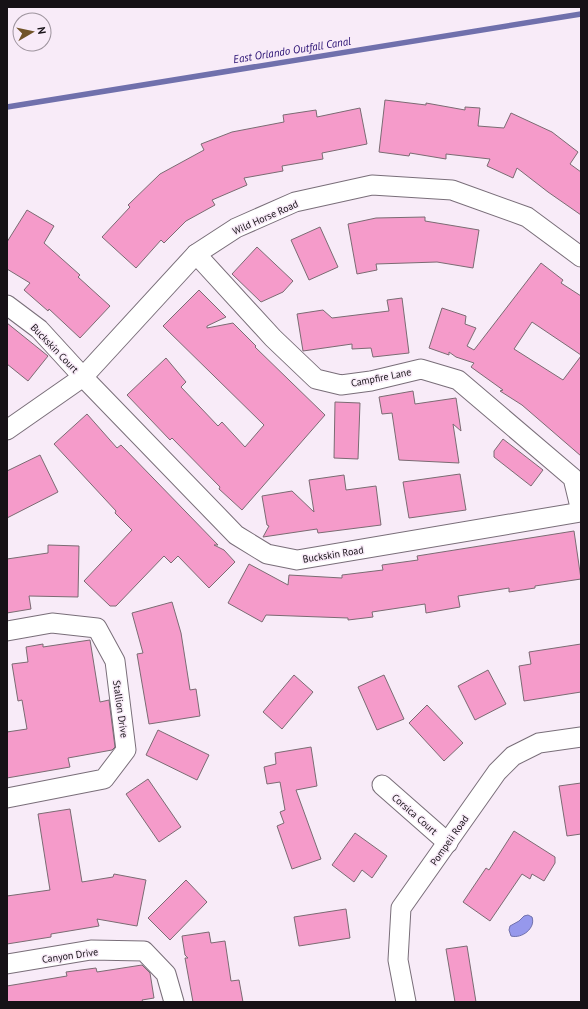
<svg xmlns="http://www.w3.org/2000/svg" width="588" height="1009" font-family="'PT Sans',sans-serif">
  <style>
    .water { fill: #9698ec; stroke: #7070ac }
    .lines { fill: none; stroke-linecap: round; stroke-linejoin: round }
    .stream { stroke: #7070ac; stroke-width: 5.5 }
    .building { fill: #f59bca; stroke: #7b6b73 }
    .street-casing { stroke: #796e79; stroke-width: 21 }
    .street { stroke: #fff; stroke-width: 19 }
    .labels { text-anchor: middle; stroke-width: 3; stroke-linejoin: round; paint-order: stroke }
    .street-label { font-size: 10px; fill: #161116; stroke: #f8ebf8 }
    .water-label { font-size: 11px; font-style: italic; fill: #250c70; stroke: #f8ebf8 }
  </style>
  <rect width="100%" height="100%" fill="#f8ebf8"/>
  <path class="water" d="M528,915L532,917C536,928 522,939 511,936L509,930L510,926L519,921L524,916Z"/>
  <g class="lines">
    <polyline class="stream" points="7,107 581,14"/>
  </g>
  <g class="building">
    <polygon points="385,100 426,105 426,103 465,110 465,107 480,108 478,126 504,128 511,113 552,132 578,152 570,164 581,172 581,215 548,192 517,168 513,178 487,166 490,159 446,154 446,159 410,153 409,156 379,152"/>
    <polygon points="360,108 367,144 322,153 323,159 282,166 283,171 244,178 247,185 212,200 215,205 186,221 164,243 161,240 136,268 102,237 130,207 128,205 160,174 204,150 201,144 232,132 284,122 283,115 316,110 317,117"/>
    <polygon points="27,210 54,226 44,243 80,275 78,277 110,306 80,338 49,309 48,311 24,290 30,283 7,269 7,242"/>
    <polygon points="425,217 425,221 479,230 473,268 437,262 376,264 377,270 357,274 348,224 376,218"/>
    <polygon points="320,227 338,267 309,280 291,240"/>
    <polygon points="257,247 293,281 283,292 261,302 232,274"/>
    <polygon points="541,263 563,280 561,283 581,296 581,355 532,322 514,349 563,380 581,356 581,456 522,405 500,391 503,390 471,367 474,363 456,357 449,352 449,355 429,348 442,308 466,316 465,324 476,328 467,346 474,350"/>
    <polygon points="199,290 226,317 207,326 207,328 233,323 256,346 255,347 325,415 242,510 219,489 220,487 172,438 170,440 127,395 166,358 186,382 181,387 218,426 222,422 245,447 264,425 163,326"/>
    <polygon points="402,298 409,353 373,357 371,348 352,349 352,344 303,351 297,314 323,310 332,318 389,311 387,300"/>
    <polygon points="7,323 48,356 28,381 7,364"/>
    <polygon points="413,391 415,404 456,398 461,431 453,424 459,463 399,460 392,413 382,414 379,397"/>
    <polygon points="335,402 360,403 358,459 334,458"/>
    <polygon points="87,414 117,448 121,445 218,545 214,545 224,550 235,562 209,588 178,556 171,563 164,556 116,606 110,606 84,581 132,530 115,513 116,511 54,444"/>
    <polygon points="503,439 543,470 531,486 494,457 494,451"/>
    <polygon points="40,455 58,492 7,518 7,471"/>
    <polygon points="460,474 466,510 409,518 403,482"/>
    <polygon points="344,475 346,490 376,486 381,525 318,533 317,529 263,537 269,526 267,525 262,496 292,491 314,512 309,480"/>
    <polygon points="574,531 581,579 535,586 535,588 509,592 509,588 458,596 460,607 426,613 425,604 372,612 373,617 348,620 348,618 266,615 262,622 228,603 249,564 288,585 289,575 342,578 342,575 383,570 382,565 418,560 417,556"/>
    <polygon points="48,545 79,546 78,597 29,596 31,609 7,613 7,559 48,553"/>
    <polygon points="172,602 181,633 190,690 196,689 200,716 149,724 137,654 143,653 132,613"/>
    <polygon points="90,640 100,702 109,700 115,747 112,750 68,758 70,767 7,778 7,732 27,729 22,700 18,701 12,664 28,662 26,647 43,644 43,647"/>
    <polygon points="581,644 581,692 524,701 519,666 531,664 529,652"/>
    <polygon points="488,670 506,704 475,720 458,686"/>
    <polygon points="294,675 313,692 282,729 263,712"/>
    <polygon points="384,675 404,719 377,730 358,687"/>
    <polygon points="427,705 463,743 444,761 409,723"/>
    <polygon points="158,730 209,755 197,780 146,755"/>
    <polygon points="311,747 317,786 296,790 321,859 292,869 277,826 284,823 280,812 285,810 280,782 267,784 264,767 276,764 275,753"/>
    <polygon points="148,779 181,827 159,842 126,794"/>
    <polygon points="581,783 581,834 567,836 559,786"/>
    <polygon points="70,809 82,882 113,877 114,874 146,880 137,926 97,919 99,926 51,934 51,937 7,944 7,896 50,890 38,814"/>
    <polygon points="514,831 555,857 555,863 544,881 532,874 530,879 522,874 490,921 463,902 486,868 489,870"/>
    <polygon points="355,833 387,856 372,878 362,870 354,882 332,865"/>
    <polygon points="186,880 207,902 170,940 148,918"/>
    <polygon points="346,909 350,938 299,946 294,917"/>
    <polygon points="209,932 211,943 225,941 231,981 239,980 243,1002 193,1002 185,958 188,958 185,955 182,936"/>
    <polygon points="467,946 476,1002 455,1002 446,949"/>
    <polygon points="142,965 150,973 154,998 142,1000 143,1002 7,1002 7,986 67,976 66,972 96,968 97,972"/>
  </g>
  <g class="lines">
    <defs>
      <g id="street">
        <polyline points="196,254 273,338 316,379 341,385 371,381 421,369 458,380 573,478 581,511"/>
        <polyline points="7,305 39,329 83,377 236,535 267,554 297,560 581,512"/>
        <polyline points="7,430 83,377 196,254 236,228 295,202 372,185 452,190 527,217 581,257"/>
        <polyline points="7,631 52,623 97,628 115,661 126,750 104,779 7,798"/>
        <polyline points="382,785 448,843"/>
        <polyline points="7,964 91,950 144,951 166,974 174,1002"/>
        <polyline points="406,1002 398,960 401,908 497,772 513,756 539,743 581,737"/>
      </g>
    </defs>
    <use href="#street" class="street-casing"/>
    <use href="#street" class="street"/>
  </g>
  <g class="labels">
    <g class="street-label">
      <text transform="translate(265 217) rotate(-24)" y="4">Wild Horse Road</text>
      <text transform="translate(55 348) rotate(46)" y="4">Buckskin Court</text>
      <text transform="translate(381 377) rotate(-11)" y="4">Campfire Lane</text>
      <text transform="translate(333 554) rotate(-9)" y="4">Buckskin Road</text>
      <text transform="translate(121 709) rotate(82)" y="4">Stallion Drive</text>
      <text transform="translate(415 814) rotate(41)" y="4">Corsica Court</text>
      <text transform="translate(449 840) rotate(-55)" y="4">Pompeii Road</text>
      <text transform="translate(70 955) rotate(-8)" y="4">Canyon Drive</text>
    </g>
    <g class="water-label">
      <text transform="translate(292 50) rotate(-9)" y="4">East Orlando Outfall Canal</text>
    </g>
  </g>
  <rect width="588" height="1009" fill="none" stroke="#161116" stroke-width="16"/>
  <g transform="translate(32 32) rotate(81)"><circle r="19" fill="#f8ebf8" stroke="#9e949e"/>
  <path d="M0-3L7 15L0 10L-7 15Z" fill="#715428"/>
  <text y="-6" font-size="11" font-weight="bold" text-anchor="middle" fill="#161116">N</text>
  </g>
</svg>
